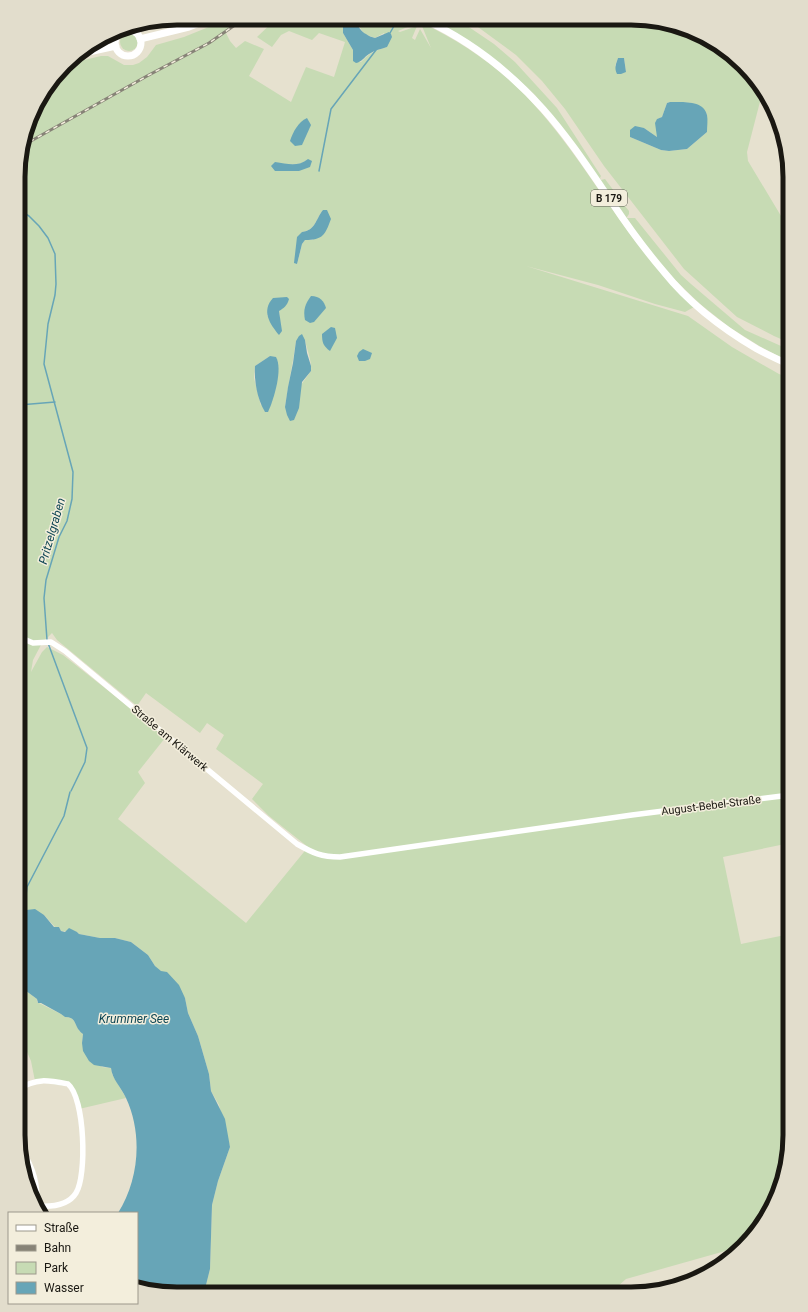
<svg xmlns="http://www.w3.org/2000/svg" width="808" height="1312" font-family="Roboto,sans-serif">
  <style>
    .green { fill: #c7dbb4; fill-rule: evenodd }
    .water { fill: #67a5b7 }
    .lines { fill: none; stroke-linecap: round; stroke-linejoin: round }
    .stream { stroke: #67a5b7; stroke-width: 1.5 }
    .minor { stroke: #fff; stroke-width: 5.5 }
    .major { stroke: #fff; stroke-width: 7 }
    .rail-casing { stroke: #878377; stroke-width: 3 }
    .rail { stroke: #f3eedc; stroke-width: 1.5; stroke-dasharray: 4.5; stroke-linecap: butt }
    .labels { text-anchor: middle; stroke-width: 3; stroke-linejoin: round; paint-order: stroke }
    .shield { fill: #f3eedc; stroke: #5b584f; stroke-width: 1 }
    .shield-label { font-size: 10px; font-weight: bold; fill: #1a1812 }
    .street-label { font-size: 11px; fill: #1a1812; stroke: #f3eedc }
    .water-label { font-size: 12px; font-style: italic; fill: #0e4654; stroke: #f3eedc }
    .rim { fill: none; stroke: #1a1812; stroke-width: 5 }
  </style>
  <rect width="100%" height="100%" fill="#e6e1cf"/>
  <g class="green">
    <path d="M277,18L413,19L420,22L419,24L417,23L398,31L400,32L417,26L412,38L415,40L420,29L431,48L422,26L420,25L422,23C462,42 499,67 530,100C568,141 597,189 630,234C636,243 644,251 652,259C666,275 680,291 694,307L685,312L655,304L598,285L526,266L688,316L732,347L779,374L790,378V843L723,857L741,944L790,934V1146L778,1196L757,1232L743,1246L626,1279L609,1294L204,1293L210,1269L212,1205L218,1181L230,1147L219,1105L211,1091L209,1074L198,1036L188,1013L185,998L155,966L148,955L131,942L115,938H100L79,934L77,932L61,931L59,927H55L44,915L18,911L19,156L34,106L67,64L101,56H108L124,65H133L139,63L147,57L156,45L184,37L221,22H231L234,26L223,33H226L230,41L236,48L245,41L264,49L249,76L291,102L306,67L334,77L345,42L319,33L312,40L289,31L281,35L272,47L257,37ZM359,26L364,34L375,38L384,33L387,47C376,50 369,53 361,62L353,61V50L343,33ZM308,159L299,171H285L288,164C296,165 302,164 308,159ZM323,210L313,240H305L302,244L297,264L302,232C316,230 315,220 323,210ZM279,310L281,331L267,315ZM305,340C307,350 312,361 311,371L285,407C288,385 293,363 296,341ZM270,356L261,406L254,378L255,366ZM52,633L57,640L137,706L146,693L200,733L207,723L224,735L216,749L263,784L252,799L269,816L308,847L246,923L118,819L145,783L138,772L165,738L134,711L63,655L47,647L42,652L31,672L33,660L42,643Z"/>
    <path d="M430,19H457L494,44L515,62L557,108L601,176L600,178L601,180L605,179L617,195L613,198L614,199L618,197L629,211V214L627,217V218H635L681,275L691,284L745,330L790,350V362L761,347L729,327L700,304L673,278L648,248L535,95C501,62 472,41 430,19Z"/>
    <path d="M467,19H652L692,30L728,51L757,80L763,90L747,152L748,161L790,231V343L774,336L737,317L684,269L604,166L565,109L542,81L516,55ZM618,58H624L626,72L615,66ZM670,102L692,103L707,114V132L687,149L669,151L661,150L630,137L644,128L657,137V119L662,117L667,103Z"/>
    <polygon points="116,30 119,30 111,40 87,48"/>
    <circle cx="129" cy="42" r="9"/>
    <path d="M18,985L37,999V1002L61,1014L65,1017C75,1017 74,1022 78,1029C80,1031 81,1033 83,1034L82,1043L102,1067L111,1068L112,1074L126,1098L79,1109L71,1087L35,1081L31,1061L18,1031Z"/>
  </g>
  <g class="water">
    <path d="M346,22C360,21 357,29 366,34C368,36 372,37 375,38L389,32L391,34L392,37L387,47C381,49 375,50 369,54C364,57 362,62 356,63L353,61V50L343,33V26Z"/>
    <path d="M618,58H624L626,72L621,74H617C614,68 616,64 618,58Z"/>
    <path d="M670,102C682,102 704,100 707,115C708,120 707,126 707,132L687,149L669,151L661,150L630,137V130L635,126L644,128L657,137L655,123L657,119L662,117L667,103Z"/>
    <path d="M307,118L311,125L302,145L295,146L290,141C293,132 298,122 307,118Z"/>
    <path d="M308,159L312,161L310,167L299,171H275L271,166L275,162C288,164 298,167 308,159Z"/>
    <path d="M323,210H327L331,219C325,235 323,240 305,240L302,244L297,264L294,263L297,237L302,232C316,230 315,220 323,210Z"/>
    <path d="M311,296C320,296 324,301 326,308L314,322L310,323L305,320C303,310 305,304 311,296Z"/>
    <path d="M287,297L289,299C287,306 284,308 279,311L282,331L279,335C270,324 261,311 273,298Z"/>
    <path d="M331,327L335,328L337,338L330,351C323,346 322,342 322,334Z"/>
    <polygon points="302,334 305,340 307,353 311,366 311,371 302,382 299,408 294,420 290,421 287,415 285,407 288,387 293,363 296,341 299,336"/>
    <polygon points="363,349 372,353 370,359 365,361 359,361 357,356 359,352"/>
    <path d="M270,356L276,357C283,369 274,399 268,412H265C257,399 254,380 255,366Z"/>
    <path d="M35,909L44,915L54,927H59L61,931L65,932L69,928L77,932L79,934L100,938H115L131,942L148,955L155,966L161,971L167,972L179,985L185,998L188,1013L198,1036L209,1074L211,1091L225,1119L230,1147L218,1181L212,1205L210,1269L204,1293H156L137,1288V1213H118C139,1180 143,1134 126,1098C121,1087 112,1079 111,1068L94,1065L89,1061L83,1051L82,1043L83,1034C81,1033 80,1031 78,1029C74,1022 75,1017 65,1017L61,1014L41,1003H38L37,999L18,985V911Z"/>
  </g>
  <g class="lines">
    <g class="stream">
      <polyline points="390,33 394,26"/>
      <polyline points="319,171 331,109 376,50"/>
      <polyline points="19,210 29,216 39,226 48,238 55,254 56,284 55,295 48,324 44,364 73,472 72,499 67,521 59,537 46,580 44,598 47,640"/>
      <polyline points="19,405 55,402"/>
      <polyline points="48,643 87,748 85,762 71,791"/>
      <polyline points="24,912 27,887 64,816 70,792"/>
    </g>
    <g class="minor">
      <path d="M19,637L33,643L51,642L65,651L297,844C313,853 321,857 340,857L632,815L790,795"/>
      <path d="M18,1089C37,1078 47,1080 68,1084C85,1098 87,1176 76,1193C68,1206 51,1207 37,1206"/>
      <path d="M21,1148C34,1170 38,1183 37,1208"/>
      <polyline points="620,1289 622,1294"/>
    </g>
    <g class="major">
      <path d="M423,19C469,40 509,71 543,109C569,138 591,172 613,204C629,228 646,251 664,272C689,303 723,329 757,349C768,355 779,360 790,365"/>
      <circle cx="128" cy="43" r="13"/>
      <polyline points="140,39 189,27 212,18"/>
      <polyline points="75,55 116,46"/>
    </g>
    <defs>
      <polyline id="rail" points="22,146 147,76 209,43 245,18"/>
    </defs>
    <use href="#rail" class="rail-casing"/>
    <use href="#rail" class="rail"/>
  </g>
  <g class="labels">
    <rect class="shield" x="591" y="190" width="36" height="16" rx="3"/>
    <g class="shield-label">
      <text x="609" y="202">B 179</text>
    </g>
    <g class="street-label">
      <text transform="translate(170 738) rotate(40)" y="4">Straße am Klärwerk</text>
      <text transform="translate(711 805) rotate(-7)" y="4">August-Bebel-Straße</text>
    </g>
    <g class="water-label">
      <text transform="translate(52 531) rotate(-74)" y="4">Pritzelgraben</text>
      <text x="134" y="1023">Krummer See</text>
    </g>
  </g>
  <path d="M0 0H808V1312H0ZM177 25H631A152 152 0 0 1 783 177V1135A152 152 0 0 1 631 1287H177A152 152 0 0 1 25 1135V177A152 152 0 0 1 177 25Z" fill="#e2ddcc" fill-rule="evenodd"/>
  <path class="rim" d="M177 25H631A152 152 0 0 1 783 177V1135A152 152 0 0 1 631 1287H177A152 152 0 0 1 25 1135V177A152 152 0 0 1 177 25Z"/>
  <rect x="8" y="1212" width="130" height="92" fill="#f3eedc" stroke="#9c988b"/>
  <rect x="16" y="1225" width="20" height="6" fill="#ffffff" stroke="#9c988b"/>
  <text x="44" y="1232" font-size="12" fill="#1a1812">Straße</text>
  <rect x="16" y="1245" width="20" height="6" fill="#878377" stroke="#9c988b"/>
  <text x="44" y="1252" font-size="12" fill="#1a1812">Bahn</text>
  <rect x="16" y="1262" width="20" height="12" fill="#c7dbb4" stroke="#9c988b"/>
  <text x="44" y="1272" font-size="12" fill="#1a1812">Park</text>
  <rect x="16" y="1282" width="20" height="12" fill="#67a5b7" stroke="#9c988b"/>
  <text x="44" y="1292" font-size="12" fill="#1a1812">Wasser</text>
</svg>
